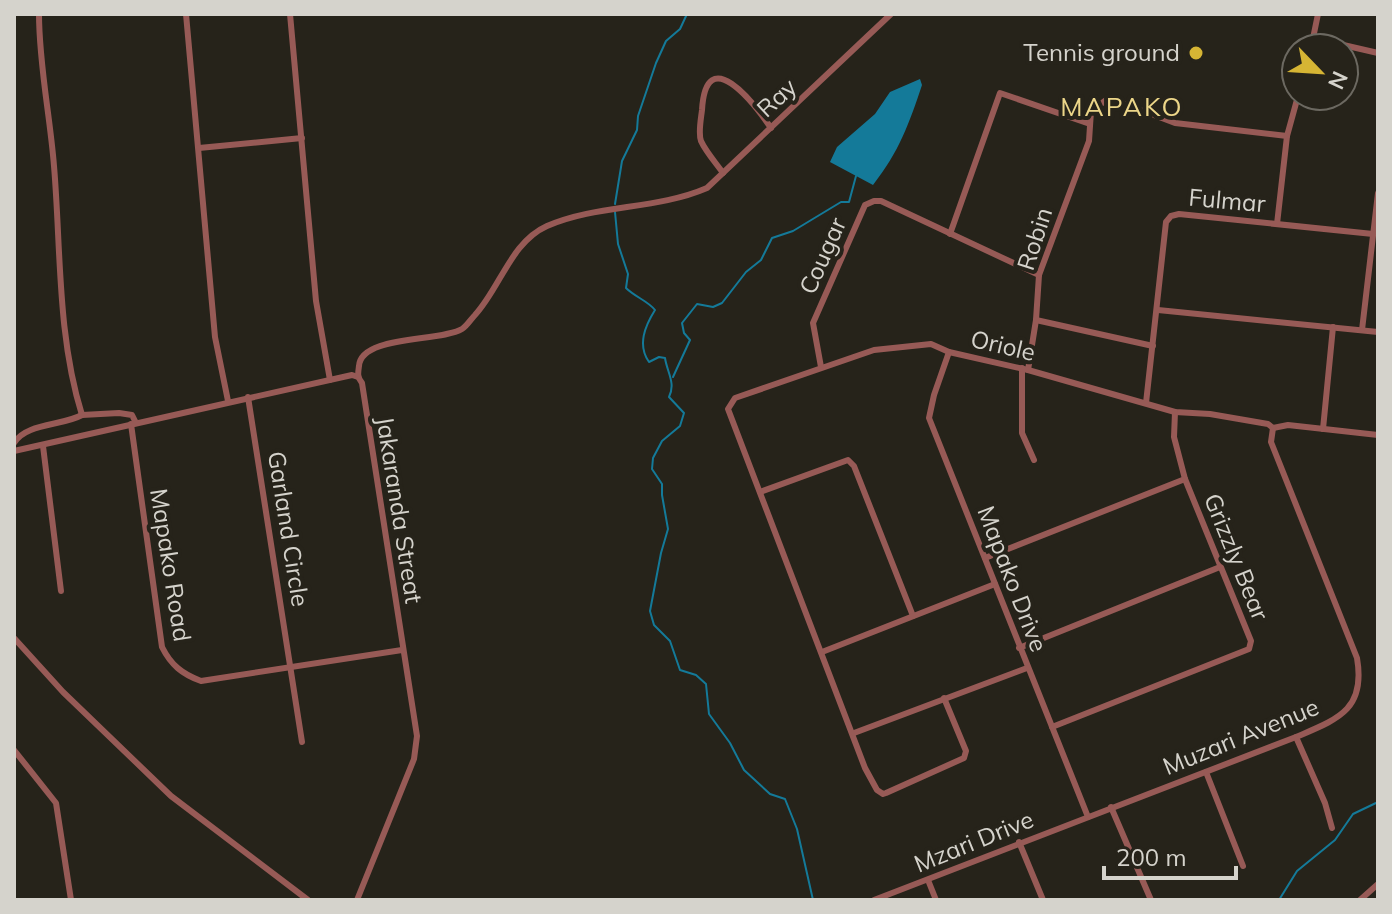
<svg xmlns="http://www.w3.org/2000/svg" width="1392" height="914" font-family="Mulish,sans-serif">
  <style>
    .water { fill: #147a99 }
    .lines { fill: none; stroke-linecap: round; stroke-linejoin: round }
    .stream { stroke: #147a99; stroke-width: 2 }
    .minor { stroke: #975a56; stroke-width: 6 }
    .poi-dot { fill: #d6b534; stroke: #26231a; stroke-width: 3 }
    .labels { text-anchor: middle; stroke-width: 8; stroke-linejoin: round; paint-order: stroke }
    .poi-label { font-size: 24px; fill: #d5d3cc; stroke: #26231a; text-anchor: end }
    .street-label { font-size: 24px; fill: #d5d3cc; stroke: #26231a }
    .neighbourhood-label { font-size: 26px; letter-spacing: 2px; fill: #ecd689; stroke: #26231a }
  </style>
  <rect width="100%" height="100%" fill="#26231a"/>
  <path class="water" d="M920,79L922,85C909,124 899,152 873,185L830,162L837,147L875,114L890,92Z"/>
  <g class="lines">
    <g class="stream">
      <polyline points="615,204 622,161 637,130 638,116 656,63 666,41 680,29 687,14"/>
      <path d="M615,212L618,244L628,274L626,288C635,297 648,301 655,310C645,326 637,345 649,362L659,357L665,358C667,372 676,383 669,397L684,413L680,426L662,441L653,458L652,469L662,484V495L668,529L661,553L650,611L654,625L670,641L680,670L696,675L706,684L709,714L730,743L744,770L770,794L785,799L797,829L813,900"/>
      <polyline points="673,377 690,340 684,333 682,323 697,304 713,307 722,303 746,272 761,260 772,238 793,231 841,202 849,202 856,176"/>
      <polyline points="1279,900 1297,871 1335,840 1353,814 1378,802"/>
    </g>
    <g class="minor">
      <path d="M39,14C39,65 50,115 54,166C61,248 57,335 82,415L119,413L132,415L136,423"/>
      <polyline points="186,14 215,337 228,401"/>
      <polyline points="290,14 316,301 330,380"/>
      <polyline points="1313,38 1378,53"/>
      <polyline points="1311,48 1318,14"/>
      <polyline points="199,148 302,138"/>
      <path d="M723,173C716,163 706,152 701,141C698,133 701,119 702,110C706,41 754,103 771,128"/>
      <polyline points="1277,224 1287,136 1298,96"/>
      <polyline points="950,234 1000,93 1090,124"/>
      <polyline points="1158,310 1378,332"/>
      <polyline points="1036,320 1153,346"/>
      <polyline points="1362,330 1378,193"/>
      <polyline points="949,352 934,395 929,418 1088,817"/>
      <polyline points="821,367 813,323 865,205 874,201 881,201 1039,275"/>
      <polyline points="1022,368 1022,433 1034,460"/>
      <polyline points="1028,370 1036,320 1039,275 1089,141 1091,111 1109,98 1175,123 1287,136"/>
      <polyline points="248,397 302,742"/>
      <polyline points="1146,403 1166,222 1171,216 1179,214 1373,234"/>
      <path d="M131,424L162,647C171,665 182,674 201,681L402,650"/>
      <polyline points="1273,428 1288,425 1378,435"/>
      <polyline points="1323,429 1333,327"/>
      <path d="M14,443C26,423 62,426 82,415"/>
      <polyline points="43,446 61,591"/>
      <polyline points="14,451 352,375 358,377"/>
      <polyline points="760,492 848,460 854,466 913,616"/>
      <polyline points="985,558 1185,479"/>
      <polyline points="14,638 63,692 171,796 308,900"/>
      <polyline points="1019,648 1220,567"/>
      <polyline points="822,652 995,584"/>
      <polyline points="944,698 966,751 964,758 886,793 883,794 877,790 865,768 728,409 735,398 874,350 931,344 949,352 1028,370 1175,412 1210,414 1268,424 1273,428"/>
      <polyline points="1052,727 1249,649 1251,641 1185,479 1174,437 1175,412"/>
      <polyline points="854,733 1027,668"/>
      <polyline points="1296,737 1325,803 1332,828"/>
      <polyline points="14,750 56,803 71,900"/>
      <polyline points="1206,772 1243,866"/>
      <polyline points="1111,807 1151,900"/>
      <polyline points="1019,842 1043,900"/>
      <polyline points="928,880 936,900"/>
      <path d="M357,900L414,759L417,736L362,383C357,377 358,373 359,366C361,335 440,342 462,329C467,326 471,319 475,315C500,288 511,242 547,226C598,204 656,210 707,188L891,14"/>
      <path d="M874,900L1296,737C1338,719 1366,710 1357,658L1271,442L1273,428"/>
      <polyline points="1360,900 1378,884"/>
    </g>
  </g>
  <circle class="poi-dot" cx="1196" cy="53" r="8"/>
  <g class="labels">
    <g class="poi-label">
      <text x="1180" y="61">Tennis ground</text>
    </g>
    <g class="street-label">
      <text transform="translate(777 98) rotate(-43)" y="8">Ray</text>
      <text transform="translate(1227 201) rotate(5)" y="8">Fulmar</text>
      <text transform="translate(1035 239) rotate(-72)" y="8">Robin</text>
      <text transform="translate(823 256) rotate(-66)" y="8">Cougar</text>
      <text transform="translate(1003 346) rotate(13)" y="8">Oriole</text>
      <text transform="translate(399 510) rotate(81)" y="8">Jakaranda Streat</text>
      <text transform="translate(288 529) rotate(81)" y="8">Garland Circle</text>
      <text transform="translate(1236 557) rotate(68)" y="8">Grizzly Bear</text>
      <text transform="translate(170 565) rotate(81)" y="8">Mapako Road</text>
      <text transform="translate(1012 579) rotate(69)" y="8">Mapako Drive</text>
      <text transform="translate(1241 737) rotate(-22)" y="8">Muzari Avenue</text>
      <text transform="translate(974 842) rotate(-22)" y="8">Mzari Drive</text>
    </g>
    <g class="neighbourhood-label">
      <text x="1122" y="116">MAPAKO</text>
    </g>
  </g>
  <rect width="1392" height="914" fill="none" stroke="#d5d3cc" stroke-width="32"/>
  <g transform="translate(1320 72) rotate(115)"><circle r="38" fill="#26231a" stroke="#6c6961" stroke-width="2"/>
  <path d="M0-6L14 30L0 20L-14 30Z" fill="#d6b534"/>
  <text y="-12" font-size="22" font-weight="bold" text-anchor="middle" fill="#d5d3cc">N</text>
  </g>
  <path d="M1104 866v12h132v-12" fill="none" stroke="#d5d3cc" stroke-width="4"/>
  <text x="1116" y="866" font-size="24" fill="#d5d3cc" stroke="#26231a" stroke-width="6" paint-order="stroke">200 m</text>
</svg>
